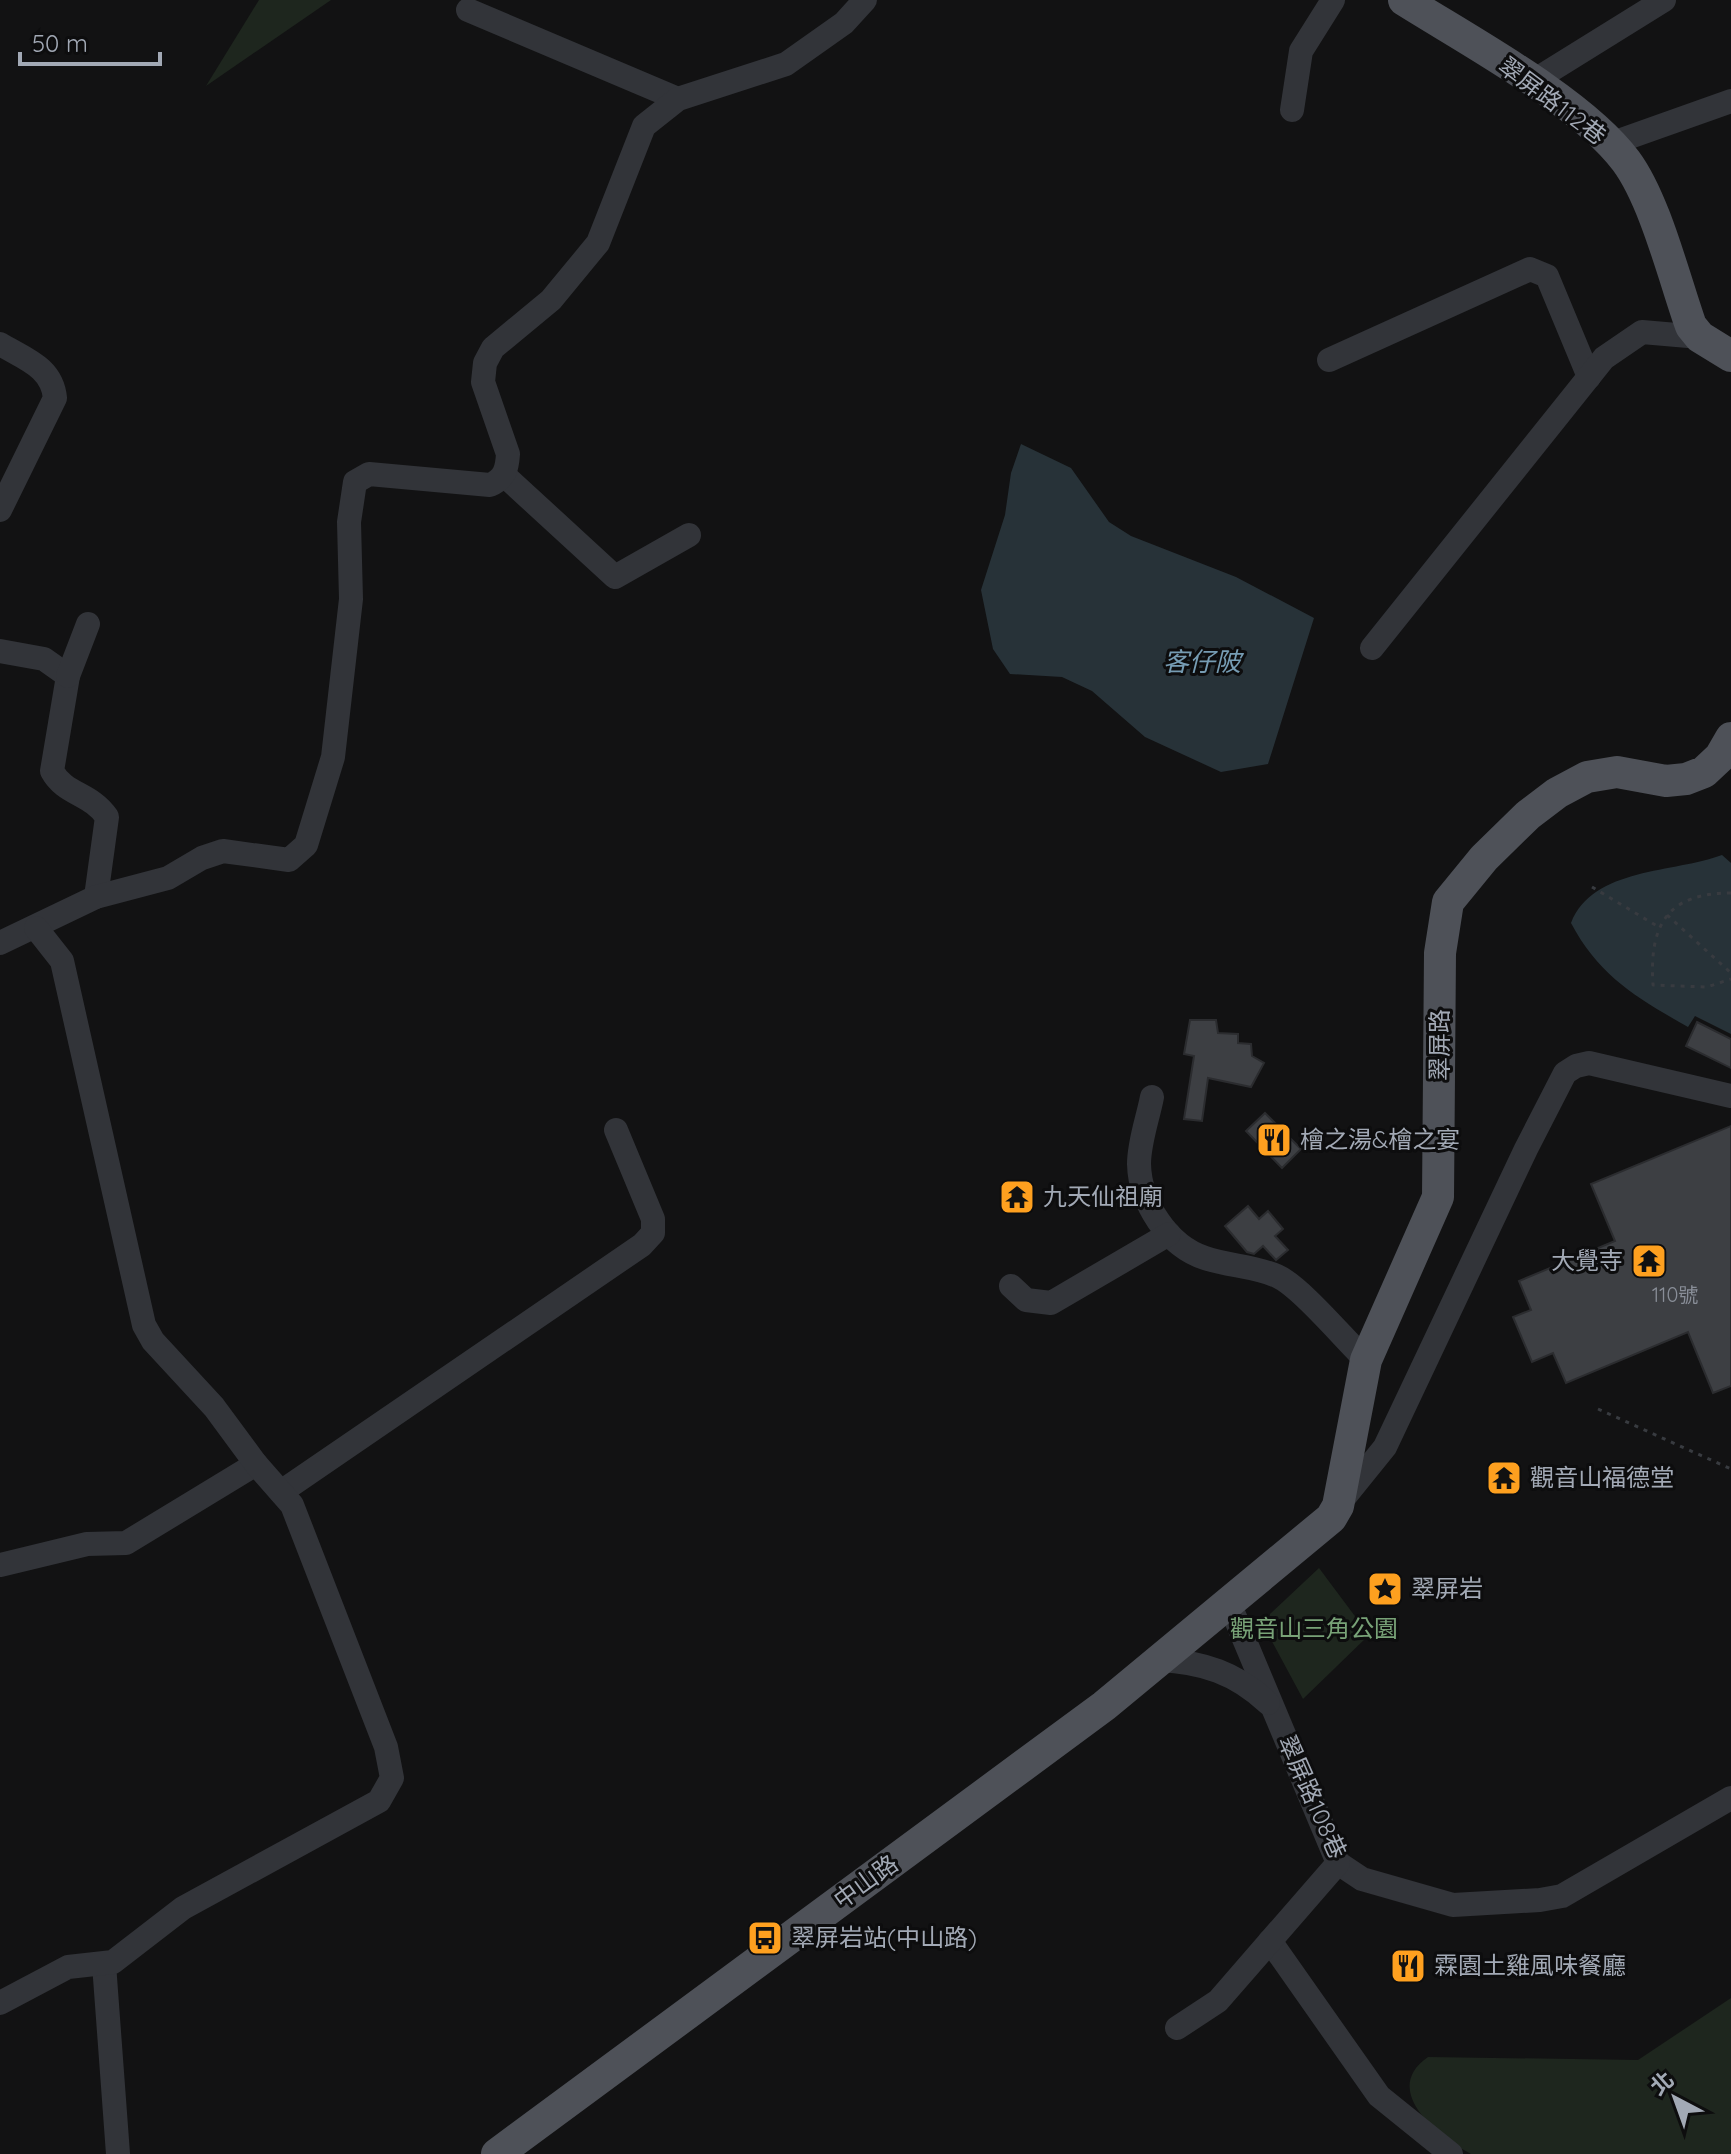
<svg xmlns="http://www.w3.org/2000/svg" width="1731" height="2154" font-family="Quicksand,'Noto Sans TC',sans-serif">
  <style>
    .green { fill: #1e261e }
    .water { fill: #273238 }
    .building { fill: #3d3f43; stroke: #2b2c2f; stroke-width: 2 }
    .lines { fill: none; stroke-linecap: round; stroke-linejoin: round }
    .path { stroke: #383b40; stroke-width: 3; stroke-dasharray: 4 6; stroke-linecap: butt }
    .minor { stroke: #323439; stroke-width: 24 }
    .major { stroke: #4e5158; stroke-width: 32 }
    .labels { text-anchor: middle; stroke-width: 6; stroke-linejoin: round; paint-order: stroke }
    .number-label { font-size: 20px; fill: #898e98 }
    .street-label { font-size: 24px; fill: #a2a9b5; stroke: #0d0d0e }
    .poi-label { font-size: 24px; fill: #a2a9b5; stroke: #0d0d0e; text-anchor: start }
    .park-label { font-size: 24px; fill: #78a277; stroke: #0d0d0e }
    .water-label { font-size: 26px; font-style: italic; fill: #769cb3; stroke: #0d0d0e }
  </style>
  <rect width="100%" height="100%" fill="#121213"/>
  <g class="green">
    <polygon points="259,0 331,0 206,86"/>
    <polygon points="1319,1568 1369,1635 1303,1699 1268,1634 1270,1614"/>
    <path d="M1731,1998V2154H1471C1437,2136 1380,2090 1428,2057L1638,2060Z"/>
  </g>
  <g class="water">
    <polygon points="1021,444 1071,468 1109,522 1131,536 1236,577 1314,618 1268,764 1221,772 1145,737 1092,691 1062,677 1010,674 993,649 981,590 1005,515 1011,473"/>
    <path d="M1722,855L1731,863V1034L1695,1016L1688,1027C1637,998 1599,976 1571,923C1593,867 1675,873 1722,855Z"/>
  </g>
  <g class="building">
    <polygon points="1190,1020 1216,1020 1218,1033 1238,1034 1238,1043 1251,1044 1252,1056 1264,1063 1251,1087 1208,1078 1202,1121 1184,1119 1194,1056 1184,1054"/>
    <polygon points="1697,1022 1731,1039 1731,1068 1686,1046"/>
    <polygon points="1265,1113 1301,1149 1282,1168 1246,1131"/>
    <polygon points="1731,1126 1731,1386 1713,1393 1688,1332 1566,1383 1553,1353 1532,1362 1513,1317 1531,1310 1519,1281 1615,1241 1591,1184"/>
    <polygon points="1248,1206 1259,1219 1268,1211 1283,1229 1275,1236 1288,1250 1276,1260 1263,1246 1254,1254 1247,1252 1225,1226"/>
  </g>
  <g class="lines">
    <g class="path">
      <polyline points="1592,887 1657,926"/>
      <path d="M1731,893C1667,893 1649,925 1653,985L1707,987L1731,979"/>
      <polyline points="1667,915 1731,973"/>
      <polyline points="1598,1409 1731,1469"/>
    </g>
    <g class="minor">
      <polyline points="468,10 678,99"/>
      <polyline points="1532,82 1664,0"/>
      <polyline points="1292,110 1301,51 1333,0"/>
      <polyline points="1610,144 1731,101"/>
      <path d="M0,344C25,359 52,367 55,398L0,510"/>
      <polyline points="1329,360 1530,269 1547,276 1589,377"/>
      <polyline points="504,475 615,577 689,535"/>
      <polyline points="1372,648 1604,358 1642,332 1700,337"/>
      <path d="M0,651L44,659L68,676L52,771C65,795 91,793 107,817L96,897"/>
      <polyline points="68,676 88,624"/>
      <path d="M0,943L96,897L168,878L202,858L223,851L289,860L306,845L333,757L351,599L349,522L355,482L369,474L490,485C505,478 507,469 508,454L483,382L485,363L493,348L551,300L598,243L644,126L678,99L786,64L844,23L865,0"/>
      <path d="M1152,1097C1148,1118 1139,1142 1139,1164C1140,1203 1168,1246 1205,1258C1228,1266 1254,1266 1277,1276C1300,1286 1345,1340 1366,1360"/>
      <polyline points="1011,1286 1026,1300 1051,1303 1169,1234"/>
      <polyline points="281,1492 642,1245 653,1233 653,1219 616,1130"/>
      <polyline points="1339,1504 1385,1447 1526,1149 1565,1073 1576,1066 1589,1063 1731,1096"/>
      <polyline points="0,1565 87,1544 126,1543 256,1464"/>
      <polyline points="1229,1603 1338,1863 1362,1879 1453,1905 1540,1900 1562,1896 1731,1798"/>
      <path d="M1159,1660C1203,1662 1236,1673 1268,1703"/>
      <polyline points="1270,1941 1379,2096 1451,2154"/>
      <polyline points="104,1964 118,2154"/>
      <polyline points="0,2003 68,1967 113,1962 183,1908 379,1801 392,1778 386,1747 292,1505 256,1464 214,1407 153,1341 144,1325 62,961 36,928"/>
      <polyline points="1177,2028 1218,2001 1338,1863"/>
    </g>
    <g class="major">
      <path d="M1404,0C1469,41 1581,101 1626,161C1655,200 1674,278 1691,326L1700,337L1731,356"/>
      <polyline points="497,2154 1104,1706 1331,1518 1338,1506 1366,1360 1438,1197 1440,953 1448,902 1484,858 1528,815 1557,793 1587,777 1617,772 1666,781 1686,779 1704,772 1720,757 1731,738"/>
    </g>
  </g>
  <defs>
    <symbol id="restaurant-square" viewBox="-11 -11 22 22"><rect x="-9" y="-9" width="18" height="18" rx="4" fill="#fea01f" stroke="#0d0d0e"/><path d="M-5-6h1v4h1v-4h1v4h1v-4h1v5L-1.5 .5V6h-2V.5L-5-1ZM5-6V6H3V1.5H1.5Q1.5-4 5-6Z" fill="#111"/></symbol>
    <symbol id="temple-square" viewBox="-11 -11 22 22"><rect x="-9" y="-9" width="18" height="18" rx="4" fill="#fea01f" stroke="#0d0d0e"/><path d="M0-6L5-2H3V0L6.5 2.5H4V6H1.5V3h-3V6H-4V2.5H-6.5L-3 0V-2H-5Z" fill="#111"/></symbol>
    <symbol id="sight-square" viewBox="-11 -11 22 22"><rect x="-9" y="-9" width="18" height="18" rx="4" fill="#fea01f" stroke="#0d0d0e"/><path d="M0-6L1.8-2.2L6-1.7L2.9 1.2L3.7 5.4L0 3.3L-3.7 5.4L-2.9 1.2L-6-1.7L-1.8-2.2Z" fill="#111"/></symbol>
    <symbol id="bus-square" viewBox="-11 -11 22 22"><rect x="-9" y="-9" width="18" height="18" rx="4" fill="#fea01f" stroke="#0d0d0e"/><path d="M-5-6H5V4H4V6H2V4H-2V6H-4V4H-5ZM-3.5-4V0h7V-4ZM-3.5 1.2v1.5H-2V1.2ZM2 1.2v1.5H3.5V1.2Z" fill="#111"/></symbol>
  </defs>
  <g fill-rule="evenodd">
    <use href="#restaurant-square" x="1254" y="1120" width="40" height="40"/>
    <use href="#temple-square" x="997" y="1177" width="40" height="40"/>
    <use href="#temple-square" x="1629" y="1241" width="40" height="40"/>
    <use href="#temple-square" x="1484" y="1458" width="40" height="40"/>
    <use href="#sight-square" x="1365" y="1569" width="40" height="40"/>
    <use href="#bus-square" x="745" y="1918" width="40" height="40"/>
    <use href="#restaurant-square" x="1388" y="1946" width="40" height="40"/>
  </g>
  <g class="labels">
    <g class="number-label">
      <text x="1675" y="1302">110號</text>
    </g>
    <g class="street-label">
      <text transform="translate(1552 101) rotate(37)" y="8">翠屏路112巷</text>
      <text transform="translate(1440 1045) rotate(-90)" y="8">翠屏路</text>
      <text transform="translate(1312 1797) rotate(66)" y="8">翠屏路108巷</text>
      <text transform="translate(866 1882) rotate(-36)" y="8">中山路</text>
    </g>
    <g class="poi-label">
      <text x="1300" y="1148">檜之湯&amp;檜之宴</text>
      <text x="1043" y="1205">九天仙祖廟</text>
      <text x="1623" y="1269" text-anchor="end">大覺寺</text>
      <text x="1530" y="1486">觀音山福德堂</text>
      <text x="1411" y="1597">翠屏岩</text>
      <text x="791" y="1946">翠屏岩站(中山路)</text>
      <text x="1434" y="1974">霖園土雞風味餐廳</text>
    </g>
    <g class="park-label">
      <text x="1314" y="1637">觀音山三角公園</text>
    </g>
    <g class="water-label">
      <text x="1202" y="671">客仔陂</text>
    </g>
  </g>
  <g transform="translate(1675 2098) rotate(319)" stroke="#0d0d0e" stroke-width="6" paint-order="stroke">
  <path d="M0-6L14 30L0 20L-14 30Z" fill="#a2a9b5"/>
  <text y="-12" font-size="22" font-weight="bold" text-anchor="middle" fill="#a2a9b5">北</text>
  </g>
  <path d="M20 52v12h140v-12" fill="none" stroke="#a2a9b5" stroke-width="4"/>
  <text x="32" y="52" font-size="24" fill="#a2a9b5" stroke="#0d0d0e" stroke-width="6" paint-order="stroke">50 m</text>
</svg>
